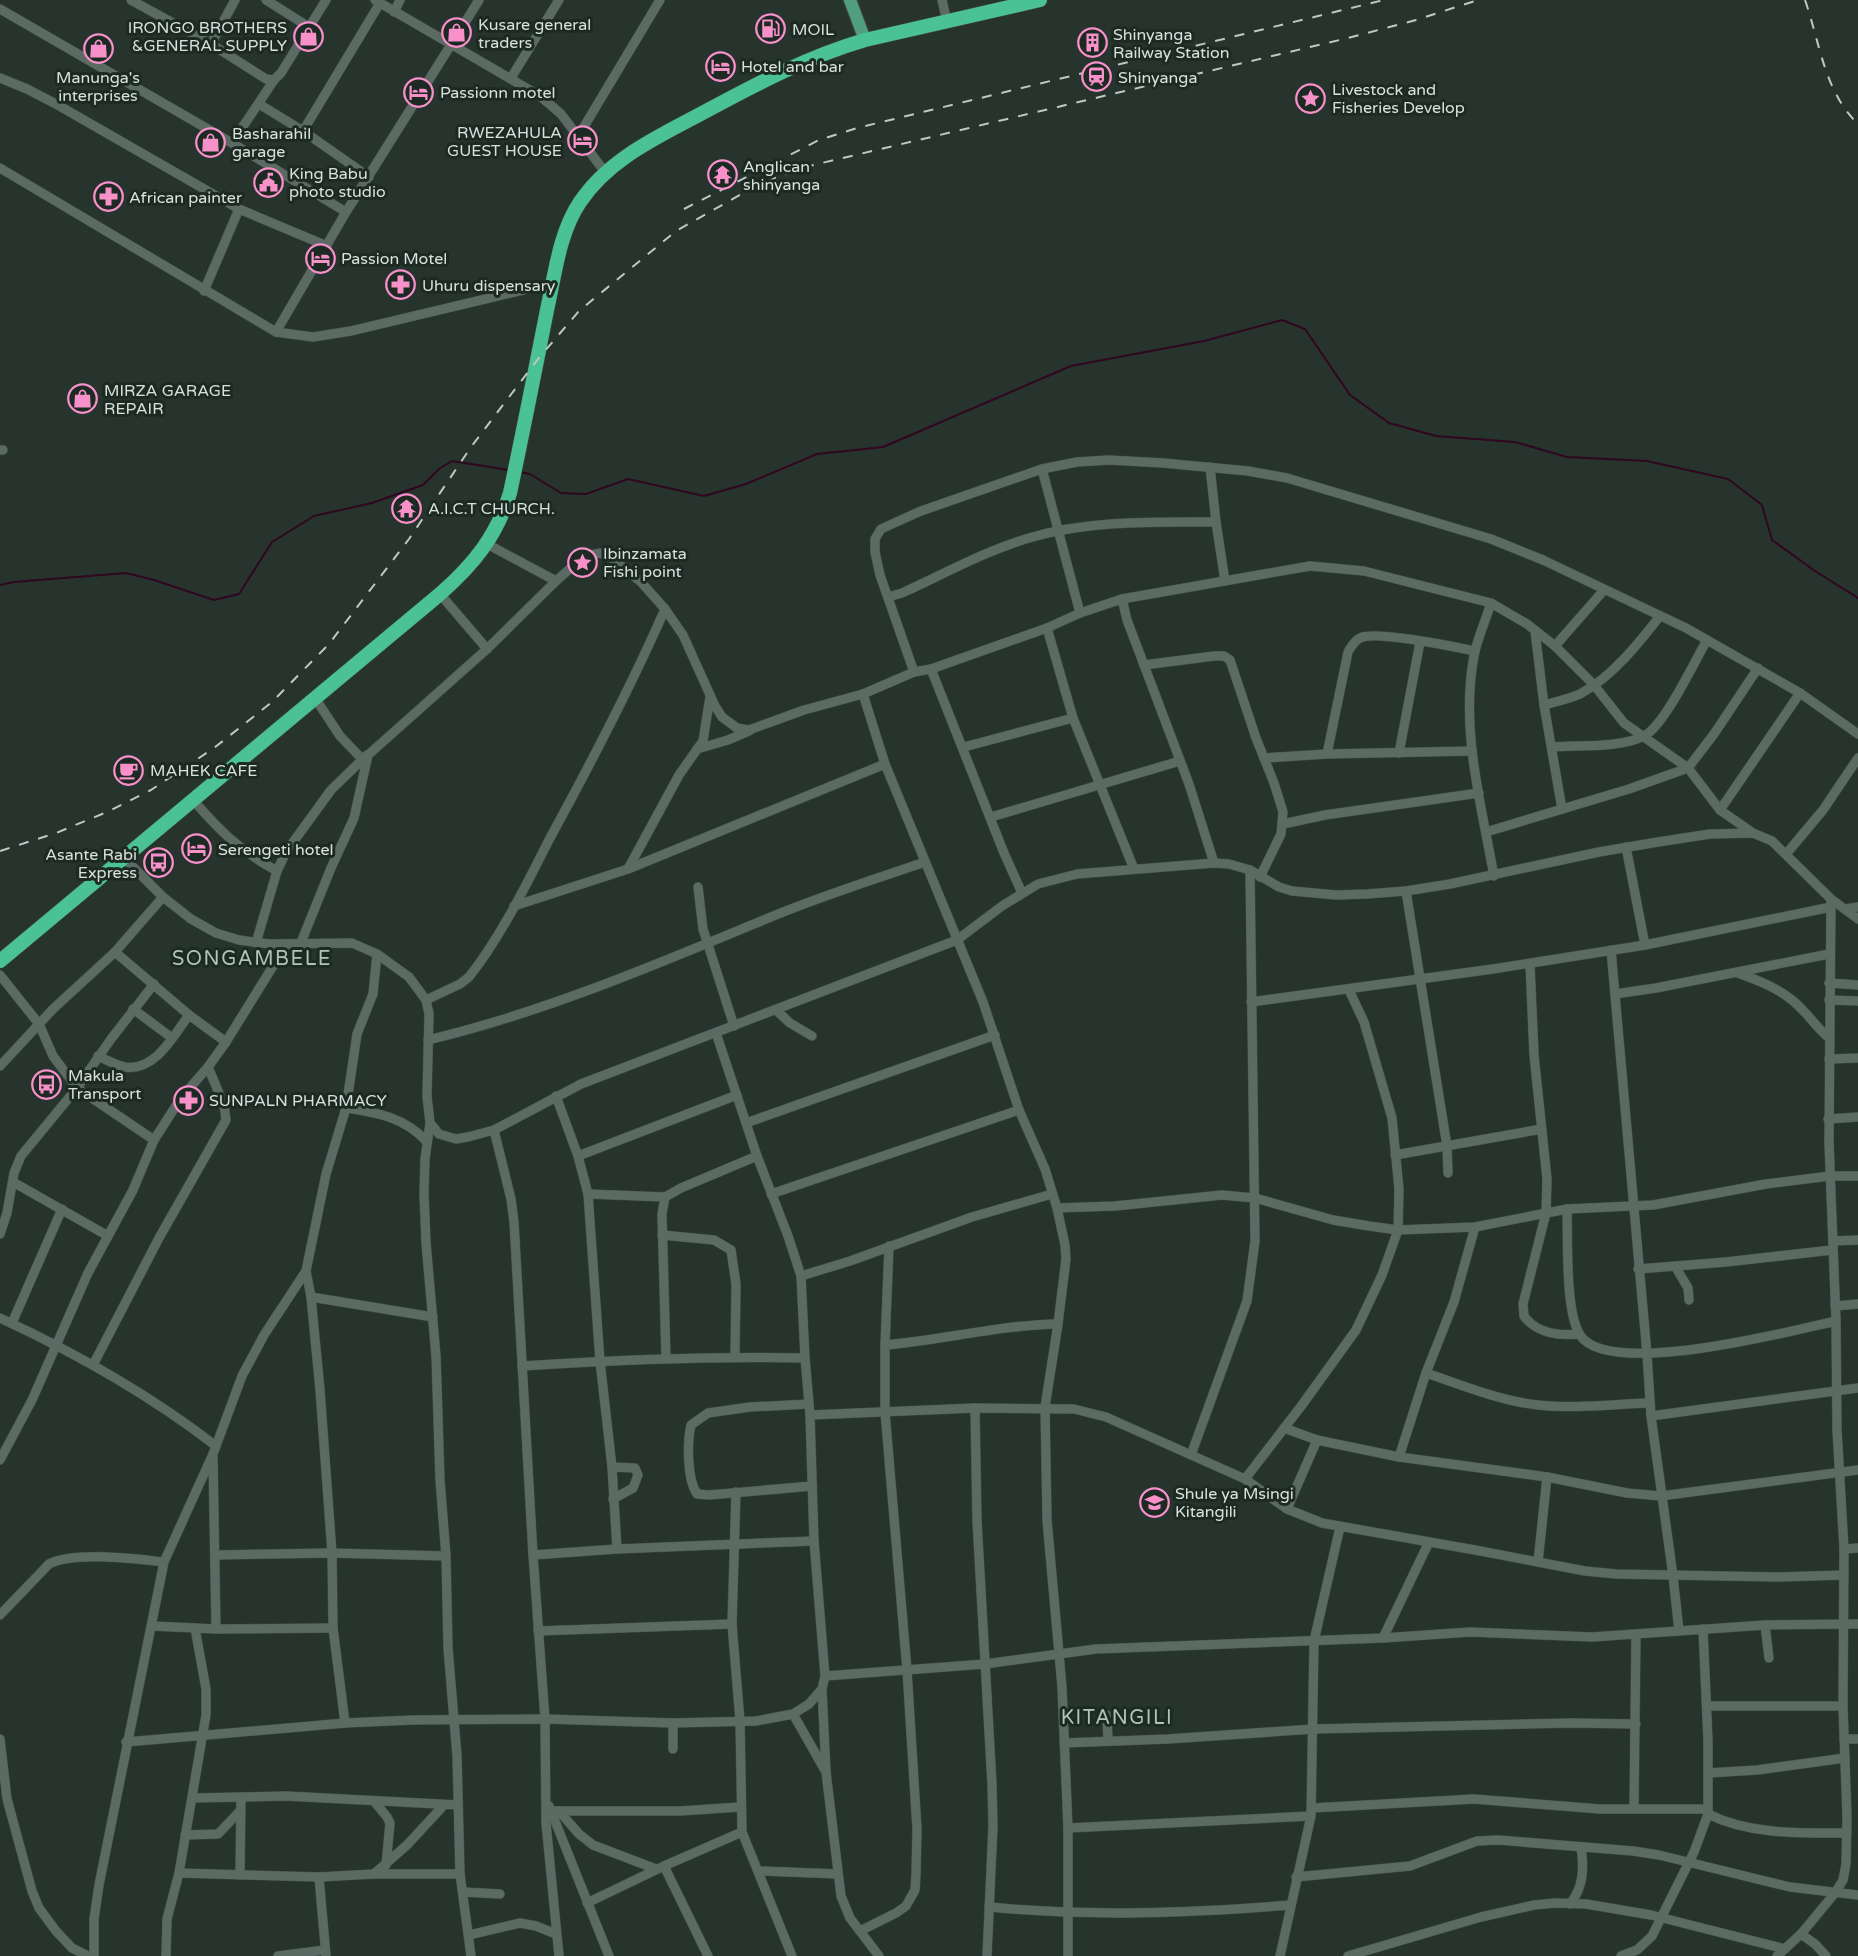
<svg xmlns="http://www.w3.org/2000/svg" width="1858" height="1956" font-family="'Varela Round',sans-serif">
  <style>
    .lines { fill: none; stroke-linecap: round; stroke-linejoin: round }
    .stream { stroke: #300621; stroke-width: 2 }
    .minor-casing { stroke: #434e4a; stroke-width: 10 }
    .major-casing { stroke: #434e4a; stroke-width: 14 }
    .highway-casing { stroke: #434e4a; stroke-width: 15 }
    .minor { stroke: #5b6a63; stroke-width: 9 }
    .major { stroke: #519f81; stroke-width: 12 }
    .highway { stroke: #4ac295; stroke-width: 14 }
    .rail { stroke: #bfc8c4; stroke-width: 2; stroke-dasharray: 10 10; stroke-linecap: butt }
    .labels { text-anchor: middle; stroke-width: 6; stroke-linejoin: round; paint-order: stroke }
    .poi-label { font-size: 16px; fill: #d9e1dd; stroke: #1c2a23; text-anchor: start }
    .quarter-label { font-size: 20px; letter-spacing: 1.5px; fill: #b2c3bb; stroke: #1c2a23 }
  </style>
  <rect width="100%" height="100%" fill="#26342d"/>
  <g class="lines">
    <g class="stream">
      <polyline points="520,472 530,474 561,493 586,494 628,479 704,496 746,484 817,454 883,447 1071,366 1204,341 1282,320 1305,329 1350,395 1389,423 1436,436 1515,442 1567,457 1647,461 1728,479 1762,505 1772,540 1815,571 1858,598"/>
      <polyline points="0,585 14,582 126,573 154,580 214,600 239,594 272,542 314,516 372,503 423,485 440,468 452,461 509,470"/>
    </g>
    <defs>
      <g id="minor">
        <polyline points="131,0 211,44 266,79 274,80 281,73 326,0"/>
        <polyline points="266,0 309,27"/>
        <polyline points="375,0 540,96 561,114 605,172"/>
        <polyline points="942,0 947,22"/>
        <polyline points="0,9 232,143 346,212"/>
        <polyline points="394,12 400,0"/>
        <polyline points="211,44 235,0"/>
        <polyline points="0,78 27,89 56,104 239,209 327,246"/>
        <polyline points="511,78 559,0"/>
        <polyline points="259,104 303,131 369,177"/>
        <polyline points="303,131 380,3"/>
        <polyline points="579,135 660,0"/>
        <polyline points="232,143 274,80"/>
        <polyline points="0,168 276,332 313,337 351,331 553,283"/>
        <polyline points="204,291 239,209"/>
        <polyline points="276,332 346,212 479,0"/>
        <polyline points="0,450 3,450"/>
        <polyline points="1210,467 1216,522 1225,581"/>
        <polyline points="1042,469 1080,613"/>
        <polyline points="487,544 556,581"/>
        <polyline points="440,594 487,649"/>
        <path d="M888,597L902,593C944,574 985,551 1029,538C1089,520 1154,522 1216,522"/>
        <polyline points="1122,599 1127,620 1189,784 1214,863"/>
        <path d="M1491,603C1486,619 1479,635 1475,651C1459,725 1481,803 1494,876"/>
        <polyline points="1047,628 1073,718 1134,869"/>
        <polyline points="1535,631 1544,705 1562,809"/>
        <polyline points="1555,646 1604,590"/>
        <polyline points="1144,665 1214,656 1224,656 1230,660 1256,738 1274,783 1283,812 1281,834 1260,877"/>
        <polyline points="931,669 1004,853 1022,893"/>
        <polyline points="863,694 885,764"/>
        <polyline points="315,698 340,736 362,759"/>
        <path d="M1544,705C1556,702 1568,699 1580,694C1612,677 1638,644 1660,616"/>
        <polyline points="964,747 1073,718"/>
        <path d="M1552,747C1579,745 1621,748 1644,736C1665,725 1694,662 1707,640"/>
        <polyline points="697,749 728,740 749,731"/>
        <polyline points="1399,753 1420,642"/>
        <path d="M1327,754L1348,652C1351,647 1354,641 1360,638C1375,630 1455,647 1475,651"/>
        <polyline points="1264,758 1327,754 1472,751"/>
        <path d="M193,800C221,832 239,850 277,871"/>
        <polyline points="1720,810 1800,693"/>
        <polyline points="991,817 1180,761"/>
        <polyline points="1283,824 1325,815 1479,793"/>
        <polyline points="1486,832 1629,789 1688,768 1714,734 1758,668"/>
        <polyline points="1753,833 1720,810 1688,768 1624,723 1594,685 1555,646 1527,624 1491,603 1364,571 1310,566 1122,599 1080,613 1047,628 931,669 914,672 880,575 875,552 875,539 881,529 921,511 1042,469 1077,462 1109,460 1163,463 1248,471 1287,478 1491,539 1543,560 1686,628 1800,693 1858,734"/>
        <polyline points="1626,847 1645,945"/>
        <polyline points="1787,853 1823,810 1858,758"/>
        <polyline points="124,858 163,897 191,919 216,933 239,940 269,944 352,943 377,954 409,977 426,1000 429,1014 427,1096 430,1123 439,1134 456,1139 468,1137 494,1130 581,1084 957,940 1002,906 1038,884 1077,874 1214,863 1229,864 1250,870 1279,887 1292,891 1336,895 1367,894 1406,891 1450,884 1599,852 1658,842 1710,834 1753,833 1772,841 1831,899 1858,919"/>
        <polyline points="628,869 679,775 703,741 710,697"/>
        <polyline points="698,887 703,929 734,1026"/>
        <polyline points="1406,891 1447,1146 1448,1173"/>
        <polyline points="514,906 628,869 885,764 983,1002 1019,1110 1045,1169 1057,1208 1065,1245 1066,1259 1058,1324 1045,1407 1047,1520 1062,1687 1068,1828 1068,1956"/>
        <polyline points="1845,909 1858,907"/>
        <polyline points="256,943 277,871 286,852 331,790 367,755"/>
        <polyline points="300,945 331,868 354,818 368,755 487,649 556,581 583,557 600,553 613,559 641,582 665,609 683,635 715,706 722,717 737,728 749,730 804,710 863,694 914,672"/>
        <polyline points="1611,950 1647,1354 1651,1416 1673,1576 1679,1631"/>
        <polyline points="115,952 189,1015 226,1042"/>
        <path d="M1530,964L1534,1055L1547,1179L1546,1213L1523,1304L1524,1316C1536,1333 1559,1336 1579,1334"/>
        <path d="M1738,973C1757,980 1776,987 1792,1000C1806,1011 1815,1026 1828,1037"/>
        <polyline points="0,975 39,1024 53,1056 77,1088 154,1140"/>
        <polyline points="1829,983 1858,985"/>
        <polyline points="1615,994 1656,988 1829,954"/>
        <path d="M426,1000L460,984L469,977C501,937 527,883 550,838C591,763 631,687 665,609"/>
        <polyline points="1829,1000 1858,1001"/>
        <polyline points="1251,1002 1493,969 1645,945 1831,907"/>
        <polyline points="133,1009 172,1038"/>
        <polyline points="776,1010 790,1023 812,1036"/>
        <path d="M428,1040C545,1012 655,965 766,919C818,897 872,880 925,862"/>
        <path d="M98,1056C107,1060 115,1065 125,1067C155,1072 174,1035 189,1015"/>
        <polyline points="1829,1059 1858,1058"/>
        <polyline points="0,1066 53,1009 115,952 163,897"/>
        <polyline points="556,1096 578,1156 588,1194 600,1361 612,1467 617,1549"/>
        <path d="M346,1108C378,1113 405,1117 427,1142"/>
        <polyline points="1828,1119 1858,1117"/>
        <polyline points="430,1123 425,1159 424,1193 426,1243 436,1356 440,1480 446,1556 448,1648 457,1756 460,1874 471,1956"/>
        <polyline points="746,1123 995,1035"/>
        <polyline points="494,1130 511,1199 514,1222 533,1555 545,1719 546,1823 559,1956"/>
        <polyline points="1395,1155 1542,1129"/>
        <polyline points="578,1156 737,1095"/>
        <polyline points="13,1182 108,1236"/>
        <polyline points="588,1194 665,1197"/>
        <polyline points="771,1194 1019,1110"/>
        <polyline points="1057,1208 1115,1206 1222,1195 1255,1198 1333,1220 1369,1226 1398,1230 1475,1227 1567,1209 1653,1205 1766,1184 1830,1176 1858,1176"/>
        <path d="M1567,1209C1568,1240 1565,1311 1580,1335C1608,1379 1791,1331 1836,1321"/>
        <polyline points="0,1234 7,1213 14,1173 21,1156 77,1088 111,1039 154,984"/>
        <polyline points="662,1235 714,1240 731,1250 736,1284 735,1356"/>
        <polyline points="1833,1241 1858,1240"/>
        <polyline points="1675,1266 1688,1288 1689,1300"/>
        <polyline points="1638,1269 1726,1262 1832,1250"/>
        <polyline points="306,1271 311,1297 320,1390 332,1553 333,1628 345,1723"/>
        <polyline points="801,1276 850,1261 972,1217 1052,1194"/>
        <polyline points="311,1297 433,1317"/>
        <polyline points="1835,1306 1858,1304"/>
        <path d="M0,1318C76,1353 150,1395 216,1446"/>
        <polyline points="12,1323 62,1209"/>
        <path d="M885,1345C943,1340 1000,1325 1058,1324"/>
        <polyline points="666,1358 662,1214 665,1197 681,1188 757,1156"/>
        <polyline points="93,1365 159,1238 226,1120 224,1105 208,1067"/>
        <path d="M522,1366C616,1360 710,1356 805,1358"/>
        <path d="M1426,1373C1462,1385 1500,1401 1538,1405C1575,1409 1613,1404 1650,1403"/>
        <path d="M809,1404L750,1407L708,1413L691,1425C687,1443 687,1479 697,1494L709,1495L812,1486"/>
        <polyline points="975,1408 977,1521 992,1784 993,1826 987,1956"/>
        <polyline points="810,1415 975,1408 1074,1409 1106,1417 1245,1479 1287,1509 1322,1523 1475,1550 1585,1571 1616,1574 1776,1577 1844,1575"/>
        <polyline points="1651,1416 1858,1388"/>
        <polyline points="1284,1428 1317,1440 1399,1457 1547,1477 1627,1493 1661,1496 1858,1470"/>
        <polyline points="1191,1455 1247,1301 1255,1241 1250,870"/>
        <polyline points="213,1457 216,1629"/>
        <polyline points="1399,1457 1426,1373 1454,1302 1475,1227"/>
        <polyline points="0,1460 32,1400 88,1273 133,1190 154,1140 181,1098 208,1067 226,1042 286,945"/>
        <polyline points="612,1467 635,1468 638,1475 633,1488 613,1499"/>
        <polyline points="1245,1479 1302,1405 1356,1330 1382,1275 1398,1230 1399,1189 1392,1118 1364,1022 1349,990"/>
        <polyline points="736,1492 732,1624 740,1721 742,1832 792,1956"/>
        <polyline points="1287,1509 1317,1440"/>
        <polyline points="1844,1549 1858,1548"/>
        <polyline points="216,1555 332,1553 446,1556"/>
        <polyline points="533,1555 617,1549 814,1541"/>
        <polyline points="1538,1562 1547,1477"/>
        <path d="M0,1615L49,1564C75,1551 135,1559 164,1562"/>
        <polyline points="1765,1625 1769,1658"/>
        <polyline points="152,1626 216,1629 333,1628"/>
        <polyline points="538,1631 732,1624"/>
        <polyline points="1383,1638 1429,1542"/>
        <polyline points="825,1676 985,1664 1096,1649 1383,1638 1470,1632 1592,1637 1765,1625 1858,1624"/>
        <polyline points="822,1689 826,1772 841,1896 850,1918 879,1956"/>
        <polyline points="1707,1706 1843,1706"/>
        <polyline points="793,1714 826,1772"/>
        <polyline points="1107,1715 1108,1741"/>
        <polyline points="673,1723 673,1749"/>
        <polyline points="0,1739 7,1799 32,1891 39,1908 56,1931 72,1948 88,1956"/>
        <polyline points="1844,1739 1858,1739"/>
        <polyline points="126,1742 345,1723 413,1720 545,1719 673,1723 756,1721 793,1714 809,1704 822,1689 825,1676 814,1541 810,1415 805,1358 801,1276 788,1236 757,1156 716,1033"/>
        <polyline points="1064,1743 1168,1739 1314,1729 1572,1723 1636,1724"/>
        <polyline points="1708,1773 1757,1770 1845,1758"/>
        <polyline points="193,1798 286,1796 458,1805"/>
        <polyline points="374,1801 387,1817 390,1823 386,1865"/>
        <polyline points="549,1806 609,1956"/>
        <polyline points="1312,1808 1474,1799 1600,1809 1708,1809"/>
        <polyline points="1634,1809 1636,1634"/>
        <polyline points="551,1811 680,1811 740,1807"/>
        <polyline points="559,1811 579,1834 593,1845 656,1869"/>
        <path d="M1708,1814C1750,1835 1801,1833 1847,1833"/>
        <polyline points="1068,1828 1311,1816"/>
        <polyline points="185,1835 218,1834 240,1811"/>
        <polyline points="664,1866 708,1956"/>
        <polyline points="759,1871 838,1874"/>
        <polyline points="179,1873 319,1877 374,1874 460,1874"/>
        <polyline points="374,1874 407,1845 444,1805"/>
        <polyline points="240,1875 241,1797"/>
        <polyline points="319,1877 326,1956"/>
        <polyline points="1296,1877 1410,1866 1477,1841 1498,1840 1633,1851 1659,1855 1790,1887 1858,1895"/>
        <polyline points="463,1892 500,1894"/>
        <polyline points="587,1903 664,1866 742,1832"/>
        <path d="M1570,1904C1584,1887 1584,1867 1581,1847"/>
        <path d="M989,1907C1090,1917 1190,1913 1291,1905"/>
        <polyline points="860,1931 896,1913 906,1906 915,1890 916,1874 917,1829 907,1670 885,1412 885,1345 889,1246"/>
        <polyline points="1801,1934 1815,1944 1826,1956"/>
        <polyline points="469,1935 520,1923 536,1926 556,1934"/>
        <polyline points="94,1956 94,1919 99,1885 164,1562 213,1454 242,1376 264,1335 306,1271 326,1174 346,1108 357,1034 373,994 377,954"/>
        <polyline points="166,1956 167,1919 179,1873 206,1715 206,1689 195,1628"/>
        <polyline points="278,1956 325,1950"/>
        <polyline points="1280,1956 1311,1816 1314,1641 1340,1527"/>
        <polyline points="1348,1956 1481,1917 1534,1905 1555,1903 1586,1904 1651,1915 1785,1949"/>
        <polyline points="1621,1956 1637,1950 1652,1936 1694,1852 1708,1814 1708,1741 1703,1629"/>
        <polyline points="1777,1956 1801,1934 1835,1893 1843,1880 1846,1864 1847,1817 1843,1706 1844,1549 1837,1430 1836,1321 1829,1143 1831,899"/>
      </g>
      <polyline id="major" points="850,0 865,40"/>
      <path id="highway" d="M0,961L440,594C474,564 496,537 510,493C523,432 535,371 547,310C555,275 559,233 580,202C610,157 662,135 708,110C758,83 810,56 865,40L1040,0"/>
    </defs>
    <use href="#minor" class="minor-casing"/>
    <use href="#major" class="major-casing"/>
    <use href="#highway" class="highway-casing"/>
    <use href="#minor" class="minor"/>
    <use href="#major" class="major"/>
    <use href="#highway" class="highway"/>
    <g class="rail">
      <path d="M1805,0C1820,43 1824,91 1858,124"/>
      <polyline points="684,209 819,140 857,128 1384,0"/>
      <polyline points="0,851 56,833 107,812 151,790 214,748 272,702 329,644 409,539 471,447 538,359 579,311 676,231 761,183 805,167 1348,38 1416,20 1478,0"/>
    </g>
  </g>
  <defs>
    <symbol id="fuel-ring" viewBox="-11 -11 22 22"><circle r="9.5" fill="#1c2a23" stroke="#f890ca" stroke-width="1.5"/><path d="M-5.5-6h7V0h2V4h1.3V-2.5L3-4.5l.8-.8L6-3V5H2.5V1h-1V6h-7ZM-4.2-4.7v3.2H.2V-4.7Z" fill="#f890ca"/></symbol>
    <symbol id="shop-ring" viewBox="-11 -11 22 22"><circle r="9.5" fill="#1c2a23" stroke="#f890ca" stroke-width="1.5"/><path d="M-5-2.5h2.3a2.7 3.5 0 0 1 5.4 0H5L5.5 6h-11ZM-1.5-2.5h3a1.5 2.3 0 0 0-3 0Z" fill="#f890ca"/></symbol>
    <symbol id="building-ring" viewBox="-11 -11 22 22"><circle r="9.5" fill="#1c2a23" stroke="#f890ca" stroke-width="1.5"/><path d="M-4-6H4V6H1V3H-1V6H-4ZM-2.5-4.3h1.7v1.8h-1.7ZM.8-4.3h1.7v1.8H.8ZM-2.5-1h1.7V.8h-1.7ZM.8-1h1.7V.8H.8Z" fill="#f890ca"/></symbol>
    <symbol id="hotel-ring" viewBox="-11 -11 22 22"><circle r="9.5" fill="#1c2a23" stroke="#f890ca" stroke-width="1.5"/><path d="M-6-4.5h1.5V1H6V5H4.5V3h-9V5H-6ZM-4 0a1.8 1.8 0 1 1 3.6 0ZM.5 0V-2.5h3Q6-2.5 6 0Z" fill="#f890ca"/></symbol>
    <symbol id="station-ring" viewBox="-11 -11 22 22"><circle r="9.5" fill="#1c2a23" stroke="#f890ca" stroke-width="1.5"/><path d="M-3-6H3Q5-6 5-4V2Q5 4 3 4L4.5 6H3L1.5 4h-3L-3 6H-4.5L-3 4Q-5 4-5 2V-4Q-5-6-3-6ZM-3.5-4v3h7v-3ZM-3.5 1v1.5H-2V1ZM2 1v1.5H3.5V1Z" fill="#f890ca"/></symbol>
    <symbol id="sight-ring" viewBox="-11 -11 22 22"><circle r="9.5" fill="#1c2a23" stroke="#f890ca" stroke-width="1.5"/><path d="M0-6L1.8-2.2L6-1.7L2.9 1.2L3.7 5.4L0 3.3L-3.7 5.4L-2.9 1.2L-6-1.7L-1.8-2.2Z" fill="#f890ca"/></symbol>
    <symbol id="temple-ring" viewBox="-11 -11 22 22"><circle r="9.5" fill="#1c2a23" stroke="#f890ca" stroke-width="1.5"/><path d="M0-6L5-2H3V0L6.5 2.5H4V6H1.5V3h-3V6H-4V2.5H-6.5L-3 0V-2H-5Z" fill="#f890ca"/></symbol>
    <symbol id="civic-ring" viewBox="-11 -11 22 22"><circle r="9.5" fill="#1c2a23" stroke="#f890ca" stroke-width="1.5"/><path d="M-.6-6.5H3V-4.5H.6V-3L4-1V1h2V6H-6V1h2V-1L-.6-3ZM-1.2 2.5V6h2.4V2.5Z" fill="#f890ca"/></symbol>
    <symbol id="pharmacy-ring" viewBox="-11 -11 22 22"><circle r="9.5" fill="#1c2a23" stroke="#f890ca" stroke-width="1.5"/><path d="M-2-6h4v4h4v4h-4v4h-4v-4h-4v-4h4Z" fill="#f890ca"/></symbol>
    <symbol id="cafe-ring" viewBox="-11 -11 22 22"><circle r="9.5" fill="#1c2a23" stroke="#f890ca" stroke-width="1.5"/><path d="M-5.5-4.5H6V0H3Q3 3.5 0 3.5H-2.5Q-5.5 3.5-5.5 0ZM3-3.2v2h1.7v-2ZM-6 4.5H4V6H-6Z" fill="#f890ca"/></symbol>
    <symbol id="bus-ring" viewBox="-11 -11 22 22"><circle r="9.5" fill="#1c2a23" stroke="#f890ca" stroke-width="1.5"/><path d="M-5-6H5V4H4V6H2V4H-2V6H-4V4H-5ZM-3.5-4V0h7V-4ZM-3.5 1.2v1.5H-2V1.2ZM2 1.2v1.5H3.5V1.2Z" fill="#f890ca"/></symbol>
    <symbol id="school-ring" viewBox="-11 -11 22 22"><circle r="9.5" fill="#1c2a23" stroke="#f890ca" stroke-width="1.5"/><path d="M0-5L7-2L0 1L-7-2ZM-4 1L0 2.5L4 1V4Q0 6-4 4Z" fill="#f890ca"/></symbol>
  </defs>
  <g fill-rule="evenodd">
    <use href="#fuel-ring" x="754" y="12" width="33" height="33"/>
    <use href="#shop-ring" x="440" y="16" width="33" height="33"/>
    <use href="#shop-ring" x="292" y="20" width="33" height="33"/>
    <use href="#building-ring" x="1076" y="26" width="33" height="33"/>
    <use href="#shop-ring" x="82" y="32" width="33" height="33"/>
    <use href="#hotel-ring" x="704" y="50" width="33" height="33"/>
    <use href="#station-ring" x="1080" y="60" width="33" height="33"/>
    <use href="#hotel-ring" x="402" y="76" width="33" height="33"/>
    <use href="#sight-ring" x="1294" y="82" width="33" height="33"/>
    <use href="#hotel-ring" x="566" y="124" width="33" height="33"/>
    <use href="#shop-ring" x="194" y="126" width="33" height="33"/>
    <use href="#temple-ring" x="706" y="158" width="33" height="33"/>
    <use href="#civic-ring" x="252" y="166" width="33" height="33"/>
    <use href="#pharmacy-ring" x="92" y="180" width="33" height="33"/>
    <use href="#hotel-ring" x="304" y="242" width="33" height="33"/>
    <use href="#pharmacy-ring" x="384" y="268" width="33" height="33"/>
    <use href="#shop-ring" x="66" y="382" width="33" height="33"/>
    <use href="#temple-ring" x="390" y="492" width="33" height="33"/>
    <use href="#sight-ring" x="566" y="546" width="33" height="33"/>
    <use href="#cafe-ring" x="112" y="754" width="33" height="33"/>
    <use href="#hotel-ring" x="180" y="832" width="33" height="33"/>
    <use href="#bus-ring" x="142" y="846" width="33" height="33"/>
    <use href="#bus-ring" x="30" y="1068" width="33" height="33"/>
    <use href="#pharmacy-ring" x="172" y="1084" width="33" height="33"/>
    <use href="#school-ring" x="1138" y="1486" width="33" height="33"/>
  </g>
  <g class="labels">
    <g class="poi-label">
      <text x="478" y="30">Kusare general<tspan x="478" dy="18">traders</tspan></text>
      <text x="287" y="33" text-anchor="end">IRONGO BROTHERS<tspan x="287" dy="18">&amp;GENERAL SUPPLY</tspan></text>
      <text x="792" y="35">MOIL</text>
      <text x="1113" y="40">Shinyanga<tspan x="1113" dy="18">Railway Station</tspan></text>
      <text x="741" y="72">Hotel and bar</text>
      <text x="98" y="83" text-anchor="middle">Manunga's<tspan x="98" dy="18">interprises</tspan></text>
      <text x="1118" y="83">Shinyanga</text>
      <text x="1332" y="95">Livestock and<tspan x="1332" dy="18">Fisheries Develop</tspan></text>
      <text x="440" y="98">Passionn motel</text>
      <text x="562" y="138" text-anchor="end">RWEZAHULA<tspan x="562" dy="18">GUEST HOUSE</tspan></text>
      <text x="232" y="139">Basharahil<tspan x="232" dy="18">garage</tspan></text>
      <text x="743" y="172">Anglican<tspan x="743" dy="18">shinyanga</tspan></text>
      <text x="289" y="179">King Babu<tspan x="289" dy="18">photo studio</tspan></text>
      <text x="129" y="203">African painter</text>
      <text x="341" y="264">Passion Motel</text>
      <text x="422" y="291">Uhuru dispensary</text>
      <text x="104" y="396">MIRZA GARAGE<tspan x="104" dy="18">REPAIR</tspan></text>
      <text x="428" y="514">A.I.C.T CHURCH.</text>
      <text x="603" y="559">Ibinzamata<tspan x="603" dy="18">Fishi point</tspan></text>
      <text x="150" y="776">MAHEK CAFE</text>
      <text x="218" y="855">Serengeti hotel</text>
      <text x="137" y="860" text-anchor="end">Asante Rabi<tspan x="137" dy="18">Express</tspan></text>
      <text x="68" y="1081">Makula<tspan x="68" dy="18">Transport</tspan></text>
      <text x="209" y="1106">SUNPALN PHARMACY</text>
      <text x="1175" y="1499">Shule ya Msingi<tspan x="1175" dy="18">Kitangili</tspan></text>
    </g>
    <g class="quarter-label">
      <text x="252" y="965">SONGAMBELE</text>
      <text x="1117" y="1724">KITANGILI</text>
    </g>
  </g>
</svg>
